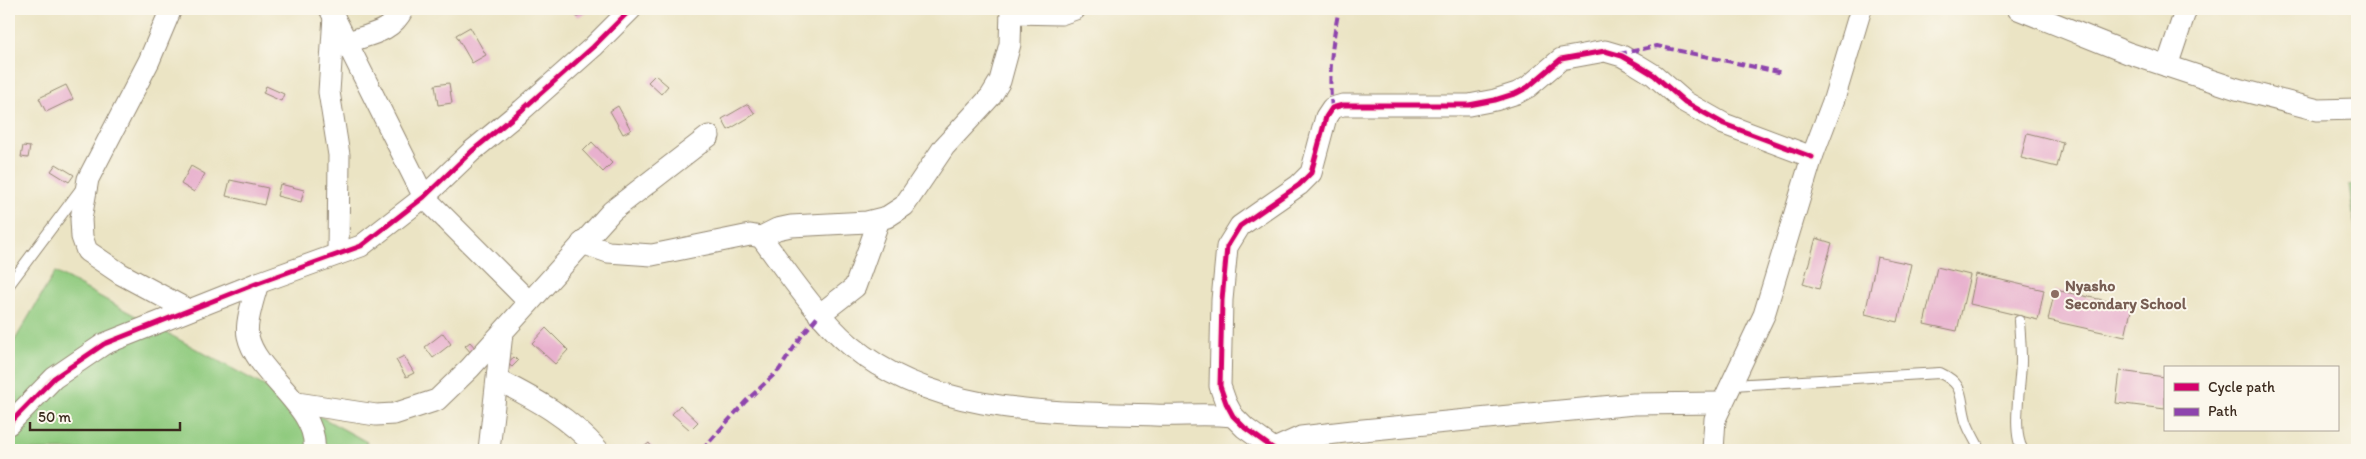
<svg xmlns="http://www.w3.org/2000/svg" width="2366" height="459" font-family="Itim,sans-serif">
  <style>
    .green { fill: #8fca7e; stroke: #657a4e }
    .building { fill: #e8b1ce }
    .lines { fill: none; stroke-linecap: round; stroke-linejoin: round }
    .lane-casing { stroke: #938771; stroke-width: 12 }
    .street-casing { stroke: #938771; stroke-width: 23 }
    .lane { stroke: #fff; stroke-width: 10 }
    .street { stroke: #fff; stroke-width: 21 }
    .quiet { stroke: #8e44ad; stroke-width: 4; stroke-dasharray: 8 4; stroke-linecap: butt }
    .cycleway-casing { stroke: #fbf7ec; stroke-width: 8 }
    .cycleway { stroke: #d6006c; stroke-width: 5 }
    .education-dot { fill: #8d6e63; stroke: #fbf7ec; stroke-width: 2 }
    .labels { text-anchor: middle; stroke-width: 4; stroke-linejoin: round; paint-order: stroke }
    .education-label { font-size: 16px; font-weight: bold; fill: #785e54; stroke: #fbf7ec; text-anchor: start }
  </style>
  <rect width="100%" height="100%" fill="#fbf7ec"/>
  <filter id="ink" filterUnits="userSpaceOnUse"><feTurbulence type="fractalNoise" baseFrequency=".02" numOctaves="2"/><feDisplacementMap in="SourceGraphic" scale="10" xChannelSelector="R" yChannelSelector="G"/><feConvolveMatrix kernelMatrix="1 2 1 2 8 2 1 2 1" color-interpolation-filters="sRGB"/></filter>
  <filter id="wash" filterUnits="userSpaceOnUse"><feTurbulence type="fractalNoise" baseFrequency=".0096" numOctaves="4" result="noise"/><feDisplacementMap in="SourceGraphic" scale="20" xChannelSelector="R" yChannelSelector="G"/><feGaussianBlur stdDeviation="1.12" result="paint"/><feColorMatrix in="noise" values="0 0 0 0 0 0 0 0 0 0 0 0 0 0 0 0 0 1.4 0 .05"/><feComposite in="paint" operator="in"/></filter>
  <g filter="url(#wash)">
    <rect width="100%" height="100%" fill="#ebe4c4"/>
    <g class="green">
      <polygon points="2357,184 2357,242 2349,185"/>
      <polygon points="55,272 367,442 363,450 9,450 9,350"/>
    </g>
    <g id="blocks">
      <g class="building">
        <polygon points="573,9 584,9 586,13 577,17"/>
        <polygon points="470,27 486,55 472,63 456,35"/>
        <polygon points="655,75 668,86 661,94 648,82"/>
        <polygon points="449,83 452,103 438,105 435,85"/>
        <polygon points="66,85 73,99 46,112 39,98"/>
        <polygon points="266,86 284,94 281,101 263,93"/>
        <polygon points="748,104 755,114 728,130 722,119"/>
        <polygon points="618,106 631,130 623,134 610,111"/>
        <polygon points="2027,133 2063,142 2057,167 2021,158"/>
        <polygon points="592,142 612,163 603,172 583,151"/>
        <polygon points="23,146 30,147 28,158 21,157"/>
        <polygon points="56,164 74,175 69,182 51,171"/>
        <polygon points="191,166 205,174 194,192 181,184"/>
        <polygon points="230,180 268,188 264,205 226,196"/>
        <polygon points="280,184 304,190 301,202 277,196"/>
        <polygon points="1816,238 1832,243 1819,289 1803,284"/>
        <polygon points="1877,257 1911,264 1898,322 1865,314"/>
        <polygon points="1937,267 1970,275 1957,331 1924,324"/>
        <polygon points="1976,274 2044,290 2038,320 1970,304"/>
        <polygon points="2055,290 2132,306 2125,337 2048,320"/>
        <polygon points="546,328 568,350 555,364 532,343"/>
        <polygon points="443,333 451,344 433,358 425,347"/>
        <polygon points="470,342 477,350 472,354 465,346"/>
        <polygon points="404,356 414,373 406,377 396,360"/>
        <polygon points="514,357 518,361 512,367 507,363"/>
        <polygon points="2120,371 2165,377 2165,409 2116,403"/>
        <polygon points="680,405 698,422 690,430 672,414"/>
        <polygon points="649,443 654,450 640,450"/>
      </g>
    </g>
  </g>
  <g filter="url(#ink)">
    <use href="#blocks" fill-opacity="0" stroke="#938771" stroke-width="1"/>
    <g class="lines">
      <defs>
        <g id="lane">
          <polyline points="9,285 83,186"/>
          <path d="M2019,321C2020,334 2021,348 2021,361C2021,382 2011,434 2023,450"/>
          <path d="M1732,385L1940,373C1966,385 1959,397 1966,421C1969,431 1976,441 1980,450"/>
        </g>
        <g id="street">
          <polyline points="171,9 149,61 88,179 81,219 82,237 87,251 121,274 188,310"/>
          <polyline points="330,9 424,197 529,302"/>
          <polyline points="2018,9 2128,53 2237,89 2318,110 2357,109"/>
          <polyline points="1012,13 1061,14 1075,9"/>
          <polyline points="334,16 329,92 339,155 338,254"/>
          <path d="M348,42C371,34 392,32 403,9"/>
          <polyline points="2167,66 2186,9"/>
          <polyline points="761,237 777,229 791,226 867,222 887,217 904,206 944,147 991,96 1000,81 1010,44 1011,9"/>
          <path d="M582,243L608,252L652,255L750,235L761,237C787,272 818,318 850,345C933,415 1052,412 1154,415C1181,416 1206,413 1233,416"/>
          <path d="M258,283C254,297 245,323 248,336C256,375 319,407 314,450"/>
          <polyline points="819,315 855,287 879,220"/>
          <path d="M498,380C537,400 569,417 598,450"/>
          <polyline points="297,403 376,415 394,414 437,400 470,368 612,211 709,136"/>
          <polyline points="9,424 54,378 104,344 258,283 361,246 424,197 472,151 522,110 593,47 631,9"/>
          <polyline points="1274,449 1245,428 1233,416 1226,403 1220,386 1222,300 1227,247 1240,226 1299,185 1311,173 1326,117 1332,108 1343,105 1469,105 1495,100 1517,93 1528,87 1561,59 1605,51 1622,56 1636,64 1654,75 1685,102 1724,124 1812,157"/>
          <polyline points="489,450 502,333"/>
          <polyline points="1272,450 1301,437 1353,431 1634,404 1721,403"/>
          <polyline points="1713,450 1715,419 1764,315 1812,157 1834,99 1861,9"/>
        </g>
      </defs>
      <use href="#lane" class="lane-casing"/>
      <use href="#street" class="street-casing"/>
      <use href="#lane" class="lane"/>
      <use href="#street" class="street"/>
      <g class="quiet">
        <polyline points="1619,54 1657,46 1783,73"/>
        <path d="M1332,108C1328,74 1332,43 1339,9"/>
        <polyline points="702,450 745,402 779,370 803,334 819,315"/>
      </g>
      <defs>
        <g id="cycleway">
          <polyline points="9,424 54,378 104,344 258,283 361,246 424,197 472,151 522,110 593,47 631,9"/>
          <polyline points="1274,449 1245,428 1233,416 1226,403 1220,386 1222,300 1227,247 1240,226 1299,185 1311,173 1326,117 1332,108 1343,105 1469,105 1495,100 1517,93 1528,87 1561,59 1605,51 1622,56 1636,64 1654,75 1685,102 1724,124 1812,157"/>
        </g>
      </defs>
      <use href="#cycleway" class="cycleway-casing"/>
      <use href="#cycleway" class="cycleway"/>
    </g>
  </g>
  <circle class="education-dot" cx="2055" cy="294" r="5"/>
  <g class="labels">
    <g class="education-label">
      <text x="2065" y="291">Nyasho<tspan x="2065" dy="18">Secondary School</tspan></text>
    </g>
  </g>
  <rect width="2366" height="459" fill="none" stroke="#fbf7ec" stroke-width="30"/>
  <rect x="2164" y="366" width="175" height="65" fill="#fbf7ec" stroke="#aea59a"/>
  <rect x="2174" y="383" width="25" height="8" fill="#d6006c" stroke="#aea59a"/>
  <text x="2208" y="392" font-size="15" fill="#3b2a1e">Cycle path</text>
  <rect x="2174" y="408" width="25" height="8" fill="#8e44ad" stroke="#aea59a"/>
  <text x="2208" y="416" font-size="15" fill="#3b2a1e">Path</text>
  <path d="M30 422v8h150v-8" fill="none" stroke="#3b2a1e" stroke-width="2.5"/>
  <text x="38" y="422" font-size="15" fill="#3b2a1e" stroke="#fbf7ec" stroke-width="4" paint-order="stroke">50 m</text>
</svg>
